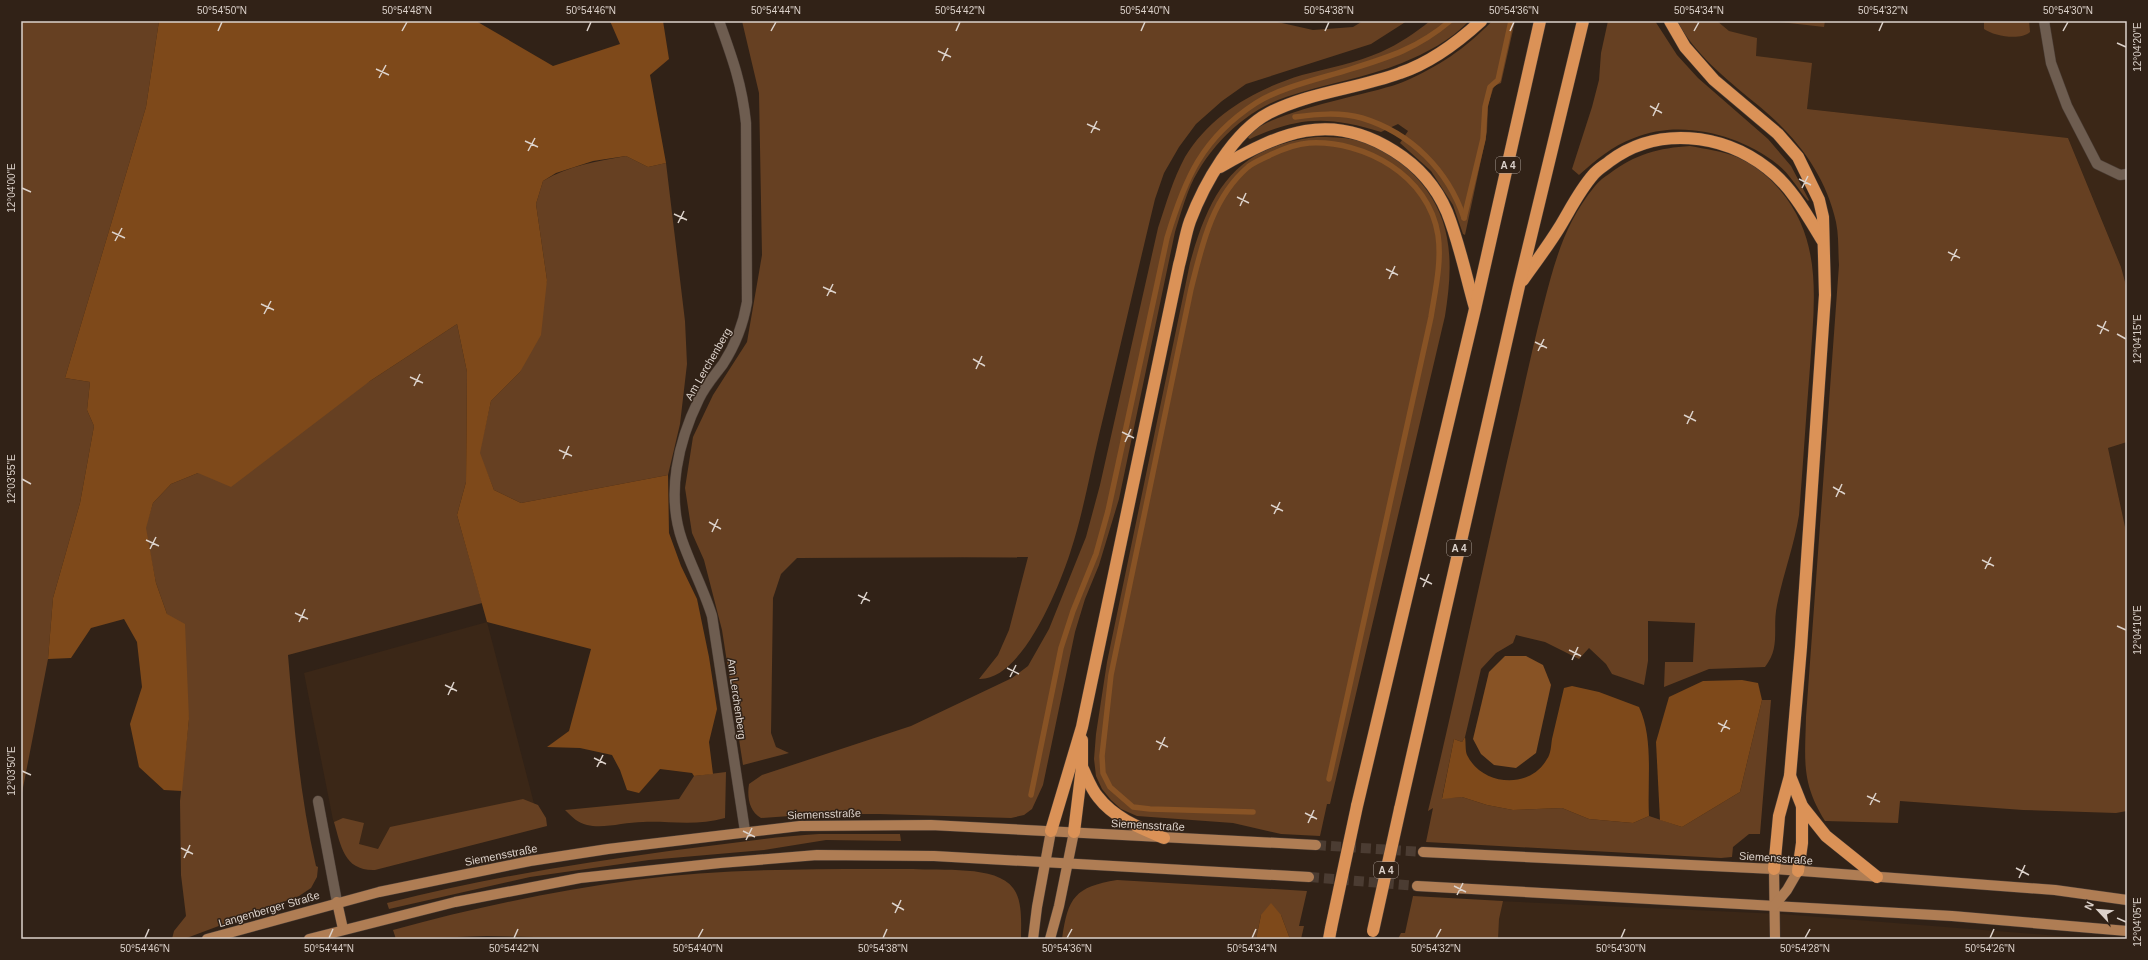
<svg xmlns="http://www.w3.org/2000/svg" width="2148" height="960" font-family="Helvetica,sans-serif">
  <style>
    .built { fill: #3b2717 }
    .green { fill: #664022 }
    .forest { fill: #7e491a }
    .water { fill: #885325 }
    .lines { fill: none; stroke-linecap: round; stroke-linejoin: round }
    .stream { stroke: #885325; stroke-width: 5.5 }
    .major-tunnel { stroke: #4b3c32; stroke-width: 10; stroke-dasharray: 10 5; stroke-linecap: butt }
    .minor-casing { stroke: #4c3f37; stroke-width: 11 }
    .major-casing { stroke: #4c3f37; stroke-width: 11 }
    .highway-casing { stroke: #4c3f37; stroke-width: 13 }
    .minor { stroke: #6e5d50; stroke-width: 10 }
    .major { stroke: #af7d54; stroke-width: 10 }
    .highway { stroke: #db9257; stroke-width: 12 }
    .highway-bridge-casing { stroke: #4c3f37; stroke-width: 13; stroke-linecap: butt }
    .highway-bridge { stroke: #db9257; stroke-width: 12 }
    .ticks { fill: none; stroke: #dcd2cb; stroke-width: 1.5 }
    .labels { text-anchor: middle; stroke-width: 3; stroke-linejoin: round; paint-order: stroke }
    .shield { fill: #312217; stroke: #a99d95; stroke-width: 1 }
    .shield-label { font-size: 10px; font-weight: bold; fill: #dcd2cb }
    .street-label { font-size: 11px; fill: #dcd2cb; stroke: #312217 }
    .neatline { fill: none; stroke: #dcd2cb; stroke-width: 1.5 }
    .ticks-label { font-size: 10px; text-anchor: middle; fill: #dcd2cb }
  </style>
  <rect width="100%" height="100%" fill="#312217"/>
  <g class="built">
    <polygon points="1702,21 2127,21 2127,289 2121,267 2068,138 1807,109 1756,56"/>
    <polygon points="2127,442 2127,536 2108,448"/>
    <polygon points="487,622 538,819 355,861 333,820 304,673"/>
    <polygon points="1452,899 1781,914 2097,939 1442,939"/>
  </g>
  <g class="green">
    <polygon points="21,21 159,21 146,107 65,378 90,382 87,410 94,426 80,503 53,598 48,659 21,798"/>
    <path d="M742,21H1273L1313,30L1353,27L1363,21H1407L1371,44L1246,84L1222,101L1196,124L1179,147L1164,173L1155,199C1136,278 1118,356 1099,435C1090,473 1083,513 1071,550C1060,585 1022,681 979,679L998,655L1009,630L1028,557L797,558L781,574L773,598L771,733L776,747L789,753L743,765L722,630L704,560L692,533L685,488L693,437L713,395L747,342L762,255L759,93Z"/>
    <path d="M1430,21H1469C1451,40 1426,53 1402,63C1365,78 1324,84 1286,97C1243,111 1204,151 1188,192C1183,205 1179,219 1175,232L1119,499L1099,565L1085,599L1075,632L1043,785L1032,809L1024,815L1011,818L879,814H818L761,818C749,811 747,797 749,784L762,775L911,726L1012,678L1028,666L1049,629L1086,537L1100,485L1158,228C1166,204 1173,179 1185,157C1211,114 1256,89 1302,75C1329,68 1356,63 1381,52C1399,44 1415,33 1430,21Z"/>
    <path d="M1492,21H1515L1501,83L1494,86L1488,105L1487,132L1465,235L1463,234L1453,205L1431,171L1400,143L1408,131L1398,124L1381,132C1330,116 1299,116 1250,139L1248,138C1257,113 1375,94 1403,82C1438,67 1465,49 1492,21Z"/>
    <path d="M1608,21H1655L1677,55L1698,78L1768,139L1791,166L1809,200L1808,201C1798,189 1789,173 1777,164C1739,134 1680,119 1634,138C1612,146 1596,160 1579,175L1572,169L1592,107L1599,80L1601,53Z"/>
    <path d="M1677,21H1717L1729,31L1757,38L1756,56L1812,63L1807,109L2068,138L2121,267L2127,289V442L2108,448L2127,536V811L2116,813L2023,810L1900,801L1898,823L1825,821C1801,782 1805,761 1806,717L1839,265C1838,251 1839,236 1836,222C1825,172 1793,133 1754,102C1725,78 1695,54 1677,21Z"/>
    <polygon points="1771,21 1825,21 1824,27"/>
    <path d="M1984,21H2029L2030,32C2020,41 1994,36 1984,29Z"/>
    <path d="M1317,137C1330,137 1343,137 1356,140C1400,151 1440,193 1447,238C1452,264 1449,290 1445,316L1330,804H1327L1320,836L1281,834L1233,823L1137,816L1121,809L1111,800L1102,789L1096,776L1094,759L1096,734L1107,662L1190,263C1210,190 1236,146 1317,137Z"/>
    <path d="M1690,146C1705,149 1723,151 1737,157C1754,164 1769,177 1780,190C1824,242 1814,304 1810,367C1806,416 1803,466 1799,515C1794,546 1783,575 1777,605C1772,628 1781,647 1765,667L1709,669L1664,687L1665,662H1693L1695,623L1648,621V661L1644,685L1612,674L1606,664L1589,648L1579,659L1545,642L1516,635L1513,643L1496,653L1481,669L1465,737L1462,742L1454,739L1442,798L1462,797L1487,805L1513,810L1562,808L1589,819L1633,823L1649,816L1682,827L1740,792L1762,700H1771L1760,834H1749L1733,847L1732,857L1721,858L1426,842L1433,808L1428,811C1460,679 1487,546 1518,414C1526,378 1534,342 1543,307C1555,261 1564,224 1595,186C1599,181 1604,177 1609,174C1635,154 1659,148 1690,146Z"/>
    <path d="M626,156L648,167L666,163L685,321L687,364L680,424L668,475L521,503L494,490L479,453L491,401L520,372L547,280L536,204L543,181C568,166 597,161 626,156Z"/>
    <path d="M457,324L467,372L466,482L457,515L482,603L288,655C294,726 300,797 316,866L318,867L317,877L311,888L299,896L184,939H172L174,931L186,916L181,875L180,801L189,719L167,614L156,583L145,528L153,503L171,484L198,473L370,381Z"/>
    <path d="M726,772L725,818C698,826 670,821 643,822C625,822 604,829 587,825C578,823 572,817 565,810L679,799L694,776Z"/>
    <path d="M523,799L538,805L546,818L547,826L375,870C344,871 341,846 334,822L343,818L364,823L359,844L378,849L390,827Z"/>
    <path d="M819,834H900L901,841L826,840L764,850L649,860L530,877L389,909L387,903C480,879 574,864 669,851C719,845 769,837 819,834Z"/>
    <path d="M913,869C939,871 997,865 1013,888C1023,901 1021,923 1021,939H640L487,936L396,939L393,930C472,908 554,891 635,880C727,868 820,869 913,869Z"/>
    <path d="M1117,880L1307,891L1299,926H1304L1301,939H1290L1281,915H1261L1256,939H1062C1068,897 1075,887 1117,880Z"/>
    <polygon points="1413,896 1503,901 1499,919 1498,939 1398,939 1401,933 1405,933"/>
  </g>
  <g class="forest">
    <polygon points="159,21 476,21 553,66 620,44 610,21 663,21 669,59 650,75 666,163 648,167 626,156 593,161 556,173 543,181 536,204 547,280 541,335 520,372 491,401 480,453 494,490 521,503 668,475 669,533 681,566 697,599 709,657 717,709 709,742 713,774 694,776 692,773 660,769 639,793 627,790 620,770 612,755 580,748 547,747 569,731 591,649 487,622 457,515 466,482 467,372 457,324 370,381 231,487 198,473 171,484 153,503 146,528 156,583 167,614 185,624 189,719 182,791 164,790 139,767 130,724 142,687 137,642 124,619 91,628 71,658 48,659 53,598 80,503 94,426 87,410 90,382 65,378 146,107"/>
    <polygon points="1742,680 1758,683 1762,700 1740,792 1682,827 1660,820 1656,742 1669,697 1703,681"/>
    <path d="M1572,686L1599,692L1639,707C1654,739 1647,781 1649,816L1633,823L1589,819L1562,808L1513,810L1487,805L1462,797L1442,799L1454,739L1462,742L1465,737C1466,742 1465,750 1467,755C1482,786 1530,790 1547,759C1551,754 1551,745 1552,739C1556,722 1560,705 1564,688Z"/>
    <polygon points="1271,903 1281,915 1290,939 1256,939 1261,915"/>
  </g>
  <polygon class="water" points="1505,656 1526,656 1543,665 1551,685 1536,753 1516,768 1494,765 1481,754 1473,739 1489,672"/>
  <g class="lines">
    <g class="stream">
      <path d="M1295,117C1317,114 1340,112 1362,118C1411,133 1448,170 1464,218"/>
      <polyline points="1464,218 1483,139 1485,107 1490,87 1498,80 1511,21"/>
      <path d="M1031,795L1061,648L1073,611L1096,554L1108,511L1167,238C1185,178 1202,138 1256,103C1281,87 1323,78 1351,69C1390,57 1418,48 1450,21"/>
      <path d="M1253,812L1150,809L1133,807L1110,787L1103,773L1102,756L1111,675L1191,289C1202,245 1212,198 1248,167C1253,163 1260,160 1266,157C1280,150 1294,144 1309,143C1365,140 1429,176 1438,235C1442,262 1435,291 1431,317L1329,779"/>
    </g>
    <g class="major-tunnel">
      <polyline points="1316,845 1423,852"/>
      <polyline points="1309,877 1417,886"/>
    </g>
    <defs>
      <g id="minor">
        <path d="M719,21C732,57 742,84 746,123L747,302C743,326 736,344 723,364C715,375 705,386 699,399C678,442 666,494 682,540C691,566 704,590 712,616L745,831"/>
        <polyline points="2044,21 2051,63 2067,106 2097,164 2120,175 2127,174"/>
        <polyline points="318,801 337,902"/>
      </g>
      <g id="major">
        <polyline points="1423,852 1774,869 2055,890 2127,900"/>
        <polyline points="1774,869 1775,939"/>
        <polyline points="1417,886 1952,916 2127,931"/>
        <polyline points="337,902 343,929"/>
        <polyline points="1773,907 1787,890 1798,871"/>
        <polyline points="207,939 379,892 530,861 608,849 800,826 931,825 1316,845"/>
        <polyline points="309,939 455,902 580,878 720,863 817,855 934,856 1309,877"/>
        <polyline points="1033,939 1037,907 1051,831"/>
        <polyline points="1050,939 1059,906 1074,832"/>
      </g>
      <g id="highway">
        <polyline points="1670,21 1685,47 1714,80 1778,134 1798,157 1819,200 1823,217 1825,295 1801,647 1790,776 1779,816 1774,869"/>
        <path d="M1220,167C1280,133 1330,110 1394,151C1418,166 1436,186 1447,212C1459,242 1466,276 1475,308"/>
        <path d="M1523,280C1535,263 1548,246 1559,228C1570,210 1579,191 1593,175C1598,169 1604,166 1610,161C1657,126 1722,133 1767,168C1791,186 1807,215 1822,240"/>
        <path d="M1082,767C1087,777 1091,789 1098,797C1114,818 1140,828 1164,838"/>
        <polyline points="1790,776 1802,806 1826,836 1877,877"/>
        <polyline points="1357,806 1475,309 1540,21"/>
        <polyline points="1400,809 1519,286 1583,21"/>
        <path d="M1051,831L1082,727L1179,265C1183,251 1185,235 1190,221C1204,184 1233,132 1269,113C1310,92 1357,89 1400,73C1430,63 1457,43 1481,21"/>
        <polyline points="1074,832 1082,767 1082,740"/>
        <polyline points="1798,871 1802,843 1802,806"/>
        <polyline points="1329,939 1331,928"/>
      </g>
    </defs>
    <use href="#minor" class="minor-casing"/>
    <use href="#major" class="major-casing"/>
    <use href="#highway" class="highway-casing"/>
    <use href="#minor" class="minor"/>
    <use href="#major" class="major"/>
    <use href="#highway" class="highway"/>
    <defs>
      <g id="highway-bridge">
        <polyline points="1331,928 1357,806"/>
        <polyline points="1373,931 1400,809"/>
      </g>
    </defs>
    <use href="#highway-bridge" class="highway-bridge-casing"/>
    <use href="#highway-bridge" class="highway-bridge"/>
  </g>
  <path class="ticks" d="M218,31L222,22M402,31L407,22M587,31L591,22M771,31L776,22M956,31L960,22M1141,31L1145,22M1325,31L1329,22M1510,31L1514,22M1694,31L1699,22M1879,31L1883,22M2063,31L2068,22M2117,43L2126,47M938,51L951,57M942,61L948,48M376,69L389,75M379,78L386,65M1650,106L1662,113M1653,116L1659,103M1087,124L1100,130M1091,133L1097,121M525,141L538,147M528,151L535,138M1799,179L1811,185M22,188L31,192M1802,188L1808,176M1237,197L1249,203M1240,206L1246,193M674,214L687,220M678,223L684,211M112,232L125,238M115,241L122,228M1948,252L1960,258M1951,261L1957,249M1386,269L1398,275M1389,279L1395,266M823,287L836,293M827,296L833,284M261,304L274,310M264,314L271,301M2097,325L2109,331M2100,334L2106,321M2117,334L2126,339M1535,342L1547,348M1538,351L1544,339M973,359L985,366M976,369L982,356M410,377L423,383M414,386L420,374M1684,415L1696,421M1687,424L1693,411M1122,432L1134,438M1125,442L1131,429M559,450L572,456M563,459L569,446M22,479L31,484M1833,487L1845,494M1836,497L1842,484M1271,505L1283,511M1274,514L1280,502M709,522L721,529M712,532L718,519M146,540L159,546M150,549L156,537M1982,560L1994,566M1985,569L1991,557M1420,578L1432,584M1423,587L1429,574M858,595L870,601M861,604L867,592M295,613L308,619M299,622L305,609M2117,626L2126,630M1569,650L1581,656M1572,660L1578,647M1007,668L1019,674M1010,677L1016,665M445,685L457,691M448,695L454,682M1718,723L1730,729M1721,732L1727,720M1156,741L1168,747M1159,750L1165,737M594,758L606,764M597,767L603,755M22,771L31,775M1867,796L1880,802M1870,805L1876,793M1305,813L1317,819M1308,823L1314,810M743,831L755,837M746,840L752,828M181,848L193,854M184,858L190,845M2016,868L2029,875M2019,878L2025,865M1454,886L1466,892M1457,895L1463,883M892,903L904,910M895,913L901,900M2117,918L2126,922M145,938L149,929M329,938L333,929M514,938L518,929M698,938L703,929M883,938L887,929M1067,938L1072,929M1252,938L1256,929M1436,938L1441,929M1621,938L1625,929M1805,938L1810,929M1990,938L1994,929"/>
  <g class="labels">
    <g class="shield">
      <rect x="1496" y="157" width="24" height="16" rx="3"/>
      <rect x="1447" y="540" width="24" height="16" rx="3"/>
      <rect x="1374" y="862" width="24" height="16" rx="3"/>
    </g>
    <g class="shield-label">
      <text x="1508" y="169">A 4</text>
      <text x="1459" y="552">A 4</text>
      <text x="1386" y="874">A 4</text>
    </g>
    <g class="street-label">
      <text transform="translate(708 364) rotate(-60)" y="4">Am Lerchenberg</text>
      <text transform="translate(737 699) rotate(82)" y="4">Am Lerchenberg</text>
      <text transform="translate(824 814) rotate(-2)" y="4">Siemensstraße</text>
      <text transform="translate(1148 825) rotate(3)" y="4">Siemensstraße</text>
      <text transform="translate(501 855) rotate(-11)" y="4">Siemensstraße</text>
      <text transform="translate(1776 858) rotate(4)" y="4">Siemensstraße</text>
      <text transform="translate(269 909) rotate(-16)" y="4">Langenberger Straße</text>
    </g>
  </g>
  <rect width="2148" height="960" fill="none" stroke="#312217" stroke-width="44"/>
  <g transform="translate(2098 910) rotate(296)" stroke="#312217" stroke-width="3" paint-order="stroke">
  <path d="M0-3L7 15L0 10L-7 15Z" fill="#dcd2cb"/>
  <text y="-6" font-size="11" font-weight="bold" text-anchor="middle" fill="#dcd2cb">N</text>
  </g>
  <rect x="22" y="22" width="2104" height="916" class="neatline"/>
  <g class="ticks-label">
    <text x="222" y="14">50°54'50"N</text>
    <text x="407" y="14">50°54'48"N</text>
    <text x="591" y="14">50°54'46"N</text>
    <text x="776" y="14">50°54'44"N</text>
    <text x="960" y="14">50°54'42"N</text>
    <text x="1145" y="14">50°54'40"N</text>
    <text x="1329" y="14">50°54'38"N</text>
    <text x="1514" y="14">50°54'36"N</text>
    <text x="1699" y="14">50°54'34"N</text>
    <text x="1883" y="14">50°54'32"N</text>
    <text x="2068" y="14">50°54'30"N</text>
    <text transform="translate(2137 47) rotate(-90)" y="4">12°04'20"E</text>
    <text transform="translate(11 188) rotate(-90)" y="4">12°04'00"E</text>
    <text transform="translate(2137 339) rotate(-90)" y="4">12°04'15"E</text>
    <text transform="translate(11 479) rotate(-90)" y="4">12°03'55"E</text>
    <text transform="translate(2137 630) rotate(-90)" y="4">12°04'10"E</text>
    <text transform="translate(11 771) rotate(-90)" y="4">12°03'50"E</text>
    <text transform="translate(2137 922) rotate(-90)" y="4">12°04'05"E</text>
    <text x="145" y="952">50°54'46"N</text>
    <text x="329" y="952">50°54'44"N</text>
    <text x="514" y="952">50°54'42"N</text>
    <text x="698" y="952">50°54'40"N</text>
    <text x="883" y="952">50°54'38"N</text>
    <text x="1067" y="952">50°54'36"N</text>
    <text x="1252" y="952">50°54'34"N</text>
    <text x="1436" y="952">50°54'32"N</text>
    <text x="1621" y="952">50°54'30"N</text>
    <text x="1805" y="952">50°54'28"N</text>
    <text x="1990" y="952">50°54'26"N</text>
  </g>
</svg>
